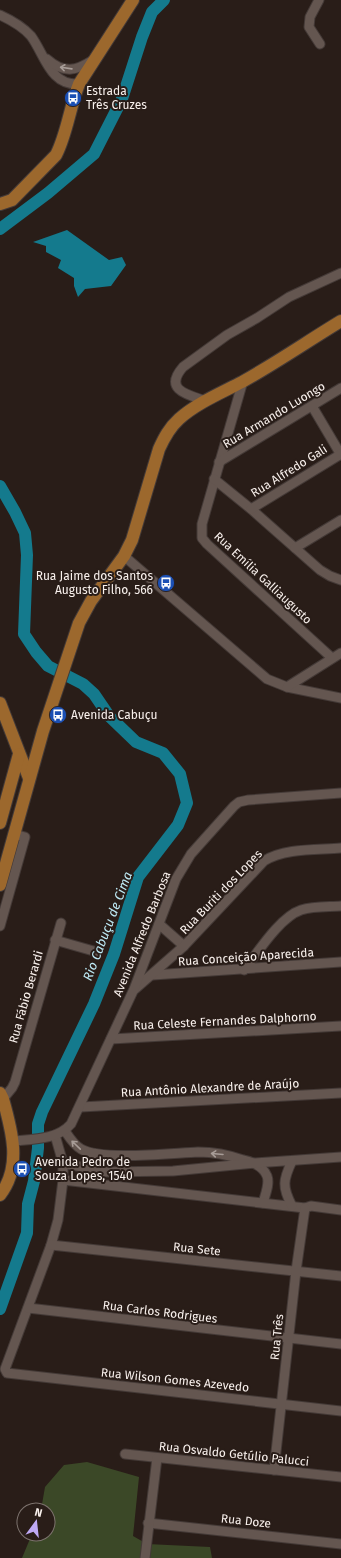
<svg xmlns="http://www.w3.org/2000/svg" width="341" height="1558" font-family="'Fira Sans',sans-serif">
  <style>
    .green { fill: #3b4827 }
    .water { fill: #147a8d }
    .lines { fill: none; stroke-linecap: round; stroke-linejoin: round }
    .river { stroke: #147a8d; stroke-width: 12 }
    .minor-casing { stroke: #443a37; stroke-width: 11 }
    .major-casing { stroke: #443a37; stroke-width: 14 }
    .minor { stroke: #645650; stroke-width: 9 }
    .major { stroke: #9c682d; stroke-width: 12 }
    .oneway { stroke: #a79c97 }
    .labels { text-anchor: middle; stroke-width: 4; stroke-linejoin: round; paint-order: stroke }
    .poi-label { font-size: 12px; fill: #f9f1ed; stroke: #291d18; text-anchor: start }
    .street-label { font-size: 12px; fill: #f9f1ed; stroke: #291d18 }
    .water-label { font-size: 13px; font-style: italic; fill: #bfebf6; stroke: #291d18 }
  </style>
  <rect width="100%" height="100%" fill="#291d18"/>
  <polygon class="green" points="87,1462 139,1477 133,1536 147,1544 210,1547 212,1558 22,1558 32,1534 48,1534 48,1510 41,1510 45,1487 64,1465"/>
  <polygon class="water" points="67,230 109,260 122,257 126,265 111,286 85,289 78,297 74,286 74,278 58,268 61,260 46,252 46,246 33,242"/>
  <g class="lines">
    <g class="river">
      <polyline points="0,229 48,193 94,154 122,99 142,37 152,12 164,0"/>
      <polyline points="0,486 15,512 25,533 27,555 24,634 36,652 48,666 83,684 94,694 109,716 136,742 163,753 180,774 187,803 178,825 138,877 114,954 94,1004 42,1112 38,1124 38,1148 34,1181 28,1204 27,1233 0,1309"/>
    </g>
    <defs>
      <g id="minor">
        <polyline points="319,0 310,17 309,27 320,44"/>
        <path d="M0,15C11,20 23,27 31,36C45,55 50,86 79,84"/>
        <path d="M47,59C64,74 76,71 93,60"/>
        <polyline points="243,381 202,524 202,538 207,544 332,658"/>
        <path d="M206,401C188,395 163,390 183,367L227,335L257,318L289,297L341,273"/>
        <polyline points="312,406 341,455"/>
        <polyline points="219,462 341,388"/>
        <polyline points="214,479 251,509 320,570 330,576 341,580"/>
        <polyline points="251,509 341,454"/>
        <polyline points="295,548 341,520"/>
        <polyline points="124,556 267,679 287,687 341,698"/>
        <polyline points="287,687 341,653"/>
        <polyline points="159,924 184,946"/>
        <polyline points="0,926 25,837 14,834"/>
        <polyline points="55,940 97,952"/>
        <path d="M244,970C258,952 280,917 301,910C314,906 328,907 341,906"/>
        <polyline points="153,975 341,962"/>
        <path d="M135,989L184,946L264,861C284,848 317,850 341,848"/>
        <polyline points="111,1039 341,1026"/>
        <polyline points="3,1099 12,1088 15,1082 61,923"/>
        <polyline points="81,1107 341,1093"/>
        <path d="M65,1131C69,1137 74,1145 81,1149C101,1161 172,1153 198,1152C214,1152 229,1155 243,1160C253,1162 263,1166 267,1176C270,1184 265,1195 263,1203"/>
        <polyline points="55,1135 63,1163 63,1180 58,1220 51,1245 5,1369 7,1373 341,1411"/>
        <path d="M13,1141C33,1139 57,1140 71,1124L134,989L176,879L191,854L234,806L239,802L248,800L341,793"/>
        <polyline points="63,1163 105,1172 173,1171 255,1163 341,1157"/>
        <polyline points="63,1180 305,1208 311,1206 341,1210"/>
        <path d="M292,1206C282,1187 283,1180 292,1161"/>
        <polyline points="51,1245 341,1276"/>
        <polyline points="28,1308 341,1344"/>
        <polyline points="125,1454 341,1477"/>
        <polyline points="274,1470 296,1271 305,1208"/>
        <polyline points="148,1523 341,1544"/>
        <polyline points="145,1558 157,1458"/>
      </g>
      <g id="major">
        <path d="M0,204L12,200L56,155C67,134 70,106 79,84L133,0"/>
        <polyline points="0,703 29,778"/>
        <polyline points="0,823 19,754"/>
        <path d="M0,885L43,731L79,623L91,601L124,556L132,540L159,449C164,438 169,428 179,419C197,403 221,393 242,382C276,363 308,341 341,321"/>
        <path d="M0,1093L3,1099C12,1131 22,1167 0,1195"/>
      </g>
    </defs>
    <use href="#minor" class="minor-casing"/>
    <use href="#major" class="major-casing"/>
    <use href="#minor" class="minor"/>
    <use href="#major" class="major"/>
  </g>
  <defs><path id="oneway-shaft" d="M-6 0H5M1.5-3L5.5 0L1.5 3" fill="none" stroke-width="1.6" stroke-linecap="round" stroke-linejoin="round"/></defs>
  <g class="oneway">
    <use href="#oneway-shaft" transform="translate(66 68) rotate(-172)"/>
    <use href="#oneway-shaft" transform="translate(76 1145) rotate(-136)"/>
    <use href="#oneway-shaft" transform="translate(217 1154) rotate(-175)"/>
  </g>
  <defs>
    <symbol id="bus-disc" viewBox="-11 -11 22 22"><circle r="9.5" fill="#1a4fb4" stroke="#291d18"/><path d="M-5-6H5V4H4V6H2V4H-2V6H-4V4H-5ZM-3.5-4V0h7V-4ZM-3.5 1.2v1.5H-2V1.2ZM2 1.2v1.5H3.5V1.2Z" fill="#fff"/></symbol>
  </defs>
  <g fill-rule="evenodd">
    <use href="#bus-disc" x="63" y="88" width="20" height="20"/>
    <use href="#bus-disc" x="156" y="573" width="20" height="20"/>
    <use href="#bus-disc" x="48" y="705" width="20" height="20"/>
    <use href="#bus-disc" x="12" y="1159" width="20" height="20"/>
  </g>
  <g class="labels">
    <g class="poi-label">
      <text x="86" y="95">Estrada<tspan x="86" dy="14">Três Cruzes</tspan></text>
      <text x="153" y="580" text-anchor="end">Rua Jaime dos Santos<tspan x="153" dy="14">Augusto Filho, 566</tspan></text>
      <text x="71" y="719">Avenida Cabuçu</text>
      <text x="35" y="1166">Avenida Pedro de<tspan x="35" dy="14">Souza Lopes, 1540</tspan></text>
    </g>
    <g class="street-label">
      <text transform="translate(274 415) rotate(-31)" y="4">Rua Armando Luongo</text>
      <text transform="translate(289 471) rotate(-32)" y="4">Rua Alfredo Gali</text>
      <text transform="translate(263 578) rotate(43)" y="4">Rua Emília Galliaugusto</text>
      <text transform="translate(221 892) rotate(-46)" y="4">Rua Buriti dos Lopes</text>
      <text transform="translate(142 934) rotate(-68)" y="4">Avenida Alfredo Barbosa</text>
      <text transform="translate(246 957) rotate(-4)" y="4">Rua Conceição Aparecida</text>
      <text transform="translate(26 997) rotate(-74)" y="4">Rua Fábio Berardi</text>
      <text transform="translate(225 1021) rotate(-3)" y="4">Rua Celeste Fernandes Dalphorno</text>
      <text transform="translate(210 1088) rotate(-3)" y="4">Rua Antônio Alexandre de Araújo</text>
      <text transform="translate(197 1249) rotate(6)" y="4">Rua Sete</text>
      <text transform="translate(160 1312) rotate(7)" y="4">Rua Carlos Rodrigues</text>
      <text transform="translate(277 1337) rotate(-84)" y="4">Rua Três</text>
      <text transform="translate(175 1380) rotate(6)" y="4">Rua Wilson Gomes Azevedo</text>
      <text transform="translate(234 1454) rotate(6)" y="4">Rua Osvaldo Getúlio Palucci</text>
      <text transform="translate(246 1521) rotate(6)" y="4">Rua Doze</text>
    </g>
    <g class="water-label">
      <text transform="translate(107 926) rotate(-69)" y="5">Rio Cabuçu de Cima</text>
    </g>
  </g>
  <g transform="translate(36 1522) rotate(15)"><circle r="19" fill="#291d18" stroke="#7c726d"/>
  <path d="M0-3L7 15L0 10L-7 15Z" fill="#bfa9f4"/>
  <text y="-6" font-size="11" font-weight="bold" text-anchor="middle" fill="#f9f1ed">N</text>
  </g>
</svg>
